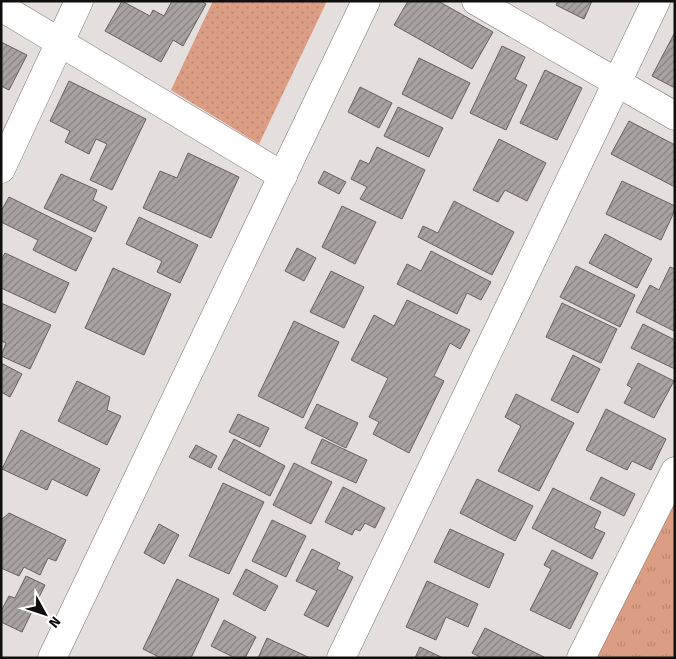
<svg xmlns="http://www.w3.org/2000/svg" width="676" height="659" font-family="'Fira Sans',sans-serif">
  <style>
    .grass { fill: url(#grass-dots) }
    .park { fill: url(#park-tufts) }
    .building { fill: url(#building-hatch); stroke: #676260 }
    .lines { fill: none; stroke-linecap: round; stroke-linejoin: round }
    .minor-casing { stroke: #797472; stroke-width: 29 }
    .minor { stroke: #fff; stroke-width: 28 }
  </style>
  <defs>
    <pattern id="grass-dots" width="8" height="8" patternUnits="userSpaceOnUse" patternTransform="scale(1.25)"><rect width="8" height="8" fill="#db9d83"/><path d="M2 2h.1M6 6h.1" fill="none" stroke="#bb8670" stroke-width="1.8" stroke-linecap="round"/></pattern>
    <pattern id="park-tufts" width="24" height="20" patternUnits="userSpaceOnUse" patternTransform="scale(1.25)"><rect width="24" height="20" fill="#db9d83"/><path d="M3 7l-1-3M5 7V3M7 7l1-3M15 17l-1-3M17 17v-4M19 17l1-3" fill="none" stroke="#bb8670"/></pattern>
    <pattern id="building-hatch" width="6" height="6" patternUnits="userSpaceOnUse" patternTransform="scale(1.25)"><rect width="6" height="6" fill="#a8a2a0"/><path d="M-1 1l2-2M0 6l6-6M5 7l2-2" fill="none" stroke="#878281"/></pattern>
  </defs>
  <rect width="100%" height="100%" fill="#e4dedc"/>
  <polygon class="grass" points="213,1 327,1 259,144 171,90"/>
  <polygon class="park" points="675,471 675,658 581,658"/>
  <g class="building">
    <polygon points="122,1 150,16 153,10 164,16 172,1 201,1 206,4 183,46 173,40 161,62 105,31"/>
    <polygon points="408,1 438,1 493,32 472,69 394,25"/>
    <polygon points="558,1 592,1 584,19 556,5"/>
    <polygon points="675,32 675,88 652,76"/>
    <polygon points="1,42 27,55 9,90 1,86"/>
    <polygon points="502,46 525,57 515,79 527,85 506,130 470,113"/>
    <polygon points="419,58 470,83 452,119 402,94"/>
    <polygon points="545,70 582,88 557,140 520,123"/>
    <polygon points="69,81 146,119 112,190 90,180 107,144 96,139 89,154 65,142 70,131 50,121"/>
    <polygon points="360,87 392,103 379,128 348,112"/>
    <polygon points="398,107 443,128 429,157 384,136"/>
    <polygon points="629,121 675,145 675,187 611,154"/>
    <polygon points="499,139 546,163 527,201 505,190 498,202 473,190"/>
    <polygon points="377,147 425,170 402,219 360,199 367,187 351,179 360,160 369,164"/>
    <polygon points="188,153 239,177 211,238 143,208 160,171 177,178"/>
    <polygon points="324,171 346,182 339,194 318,183"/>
    <polygon points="61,174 97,190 93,200 107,207 95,232 44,208"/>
    <polygon points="622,181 675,206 675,210 661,240 606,214"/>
    <polygon points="9,197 92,238 76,271 33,250 38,240 1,222 1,211"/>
    <polygon points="454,201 514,232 492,275 418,237 423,226 438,233"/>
    <polygon points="342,206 376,222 355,264 322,247"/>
    <polygon points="139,217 198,245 180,283 157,272 162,261 126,244"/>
    <polygon points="605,234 652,259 637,288 589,263"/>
    <polygon points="297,248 316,258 304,281 285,271"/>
    <polygon points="431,251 491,282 481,300 467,293 457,314 397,284 407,264 421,271"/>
    <polygon points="5,253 69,283 55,313 1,288 1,260"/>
    <polygon points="576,266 635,295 620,327 560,297"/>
    <polygon points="670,267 675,269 674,331 636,312 650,285 659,290"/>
    <polygon points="113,268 171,294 144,355 85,328"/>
    <polygon points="331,271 364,287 344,328 310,312"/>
    <polygon points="407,300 470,330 460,349 450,343 434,376 444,381 409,453 373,434 379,422 369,417 388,378 351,360 374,315 394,326"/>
    <polygon points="1,303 51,325 30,369 1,356 6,343 1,341"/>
    <polygon points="562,303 617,329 601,363 546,337"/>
    <polygon points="294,321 339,342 303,418 258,396"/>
    <polygon points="643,324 675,340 675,369 631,348"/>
    <polygon points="573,355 600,369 578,413 551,400"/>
    <polygon points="1,363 22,374 10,397 1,392"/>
    <polygon points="638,363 674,381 654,418 624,403 632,388 627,385"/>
    <polygon points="77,381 110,397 107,410 121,416 107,445 58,421"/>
    <polygon points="516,394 574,423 539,491 498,471 521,426 505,417"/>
    <polygon points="317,404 358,423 346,448 305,428"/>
    <polygon points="606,409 666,439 651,470 632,461 627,470 586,450"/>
    <polygon points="238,414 269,428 260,447 229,432"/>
    <polygon points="21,430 100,469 87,496 52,479 47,490 2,469"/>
    <polygon points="234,439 285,466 270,496 218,469"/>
    <polygon points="322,439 367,460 356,483 311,463"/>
    <polygon points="196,445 217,456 211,468 189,457"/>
    <polygon points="294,463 332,482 311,524 273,505"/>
    <polygon points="601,477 635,494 624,516 590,499"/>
    <polygon points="477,479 533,506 515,541 460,513"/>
    <polygon points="223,483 264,502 229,574 189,556"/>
    <polygon points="343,487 385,508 375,528 365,523 360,531 355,529 352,535 325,522"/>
    <polygon points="553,488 601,512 594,528 605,533 592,559 532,528"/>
    <polygon points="9,513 66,540 56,561 48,558 40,575 24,567 19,576 1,568 1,520"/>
    <polygon points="272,520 306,536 286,577 252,561"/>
    <polygon points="159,524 179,535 164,564 144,553"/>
    <polygon points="450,529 504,554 489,588 434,562"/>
    <polygon points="312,549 340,563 337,569 353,577 328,627 304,615 317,591 296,581"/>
    <polygon points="552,550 598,573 570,629 530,610 551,569 544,565"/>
    <polygon points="246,569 278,586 265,611 233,594"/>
    <polygon points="26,576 45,585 22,632 1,622 1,611 9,596 15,598"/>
    <polygon points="177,579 219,599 191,658 161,658 143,649"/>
    <polygon points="427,581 478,604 468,627 446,617 436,640 406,627"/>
    <polygon points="224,620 256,637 245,658 235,658 211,646"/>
    <polygon points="485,628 546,658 482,658 472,653"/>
    <polygon points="267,638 310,658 258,658"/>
    <polygon points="420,647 443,658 415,658"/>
  </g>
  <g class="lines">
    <defs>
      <g id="minor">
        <polyline points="476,1 675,116"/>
        <polyline points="1,7 283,176"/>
        <polyline points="1,169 79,1"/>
        <polyline points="52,658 366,1"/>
        <polyline points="341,658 656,1"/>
        <polyline points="581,658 675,471"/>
      </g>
    </defs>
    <use href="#minor" class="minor-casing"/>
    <use href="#minor" class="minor"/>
  </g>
  <rect width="676" height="659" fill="none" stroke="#110f0e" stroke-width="5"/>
  <g transform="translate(45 614) rotate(130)" stroke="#ffffff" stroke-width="4" paint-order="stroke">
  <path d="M0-4L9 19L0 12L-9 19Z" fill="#110f0e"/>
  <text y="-8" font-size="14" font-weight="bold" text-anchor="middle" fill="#110f0e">N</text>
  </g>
</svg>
